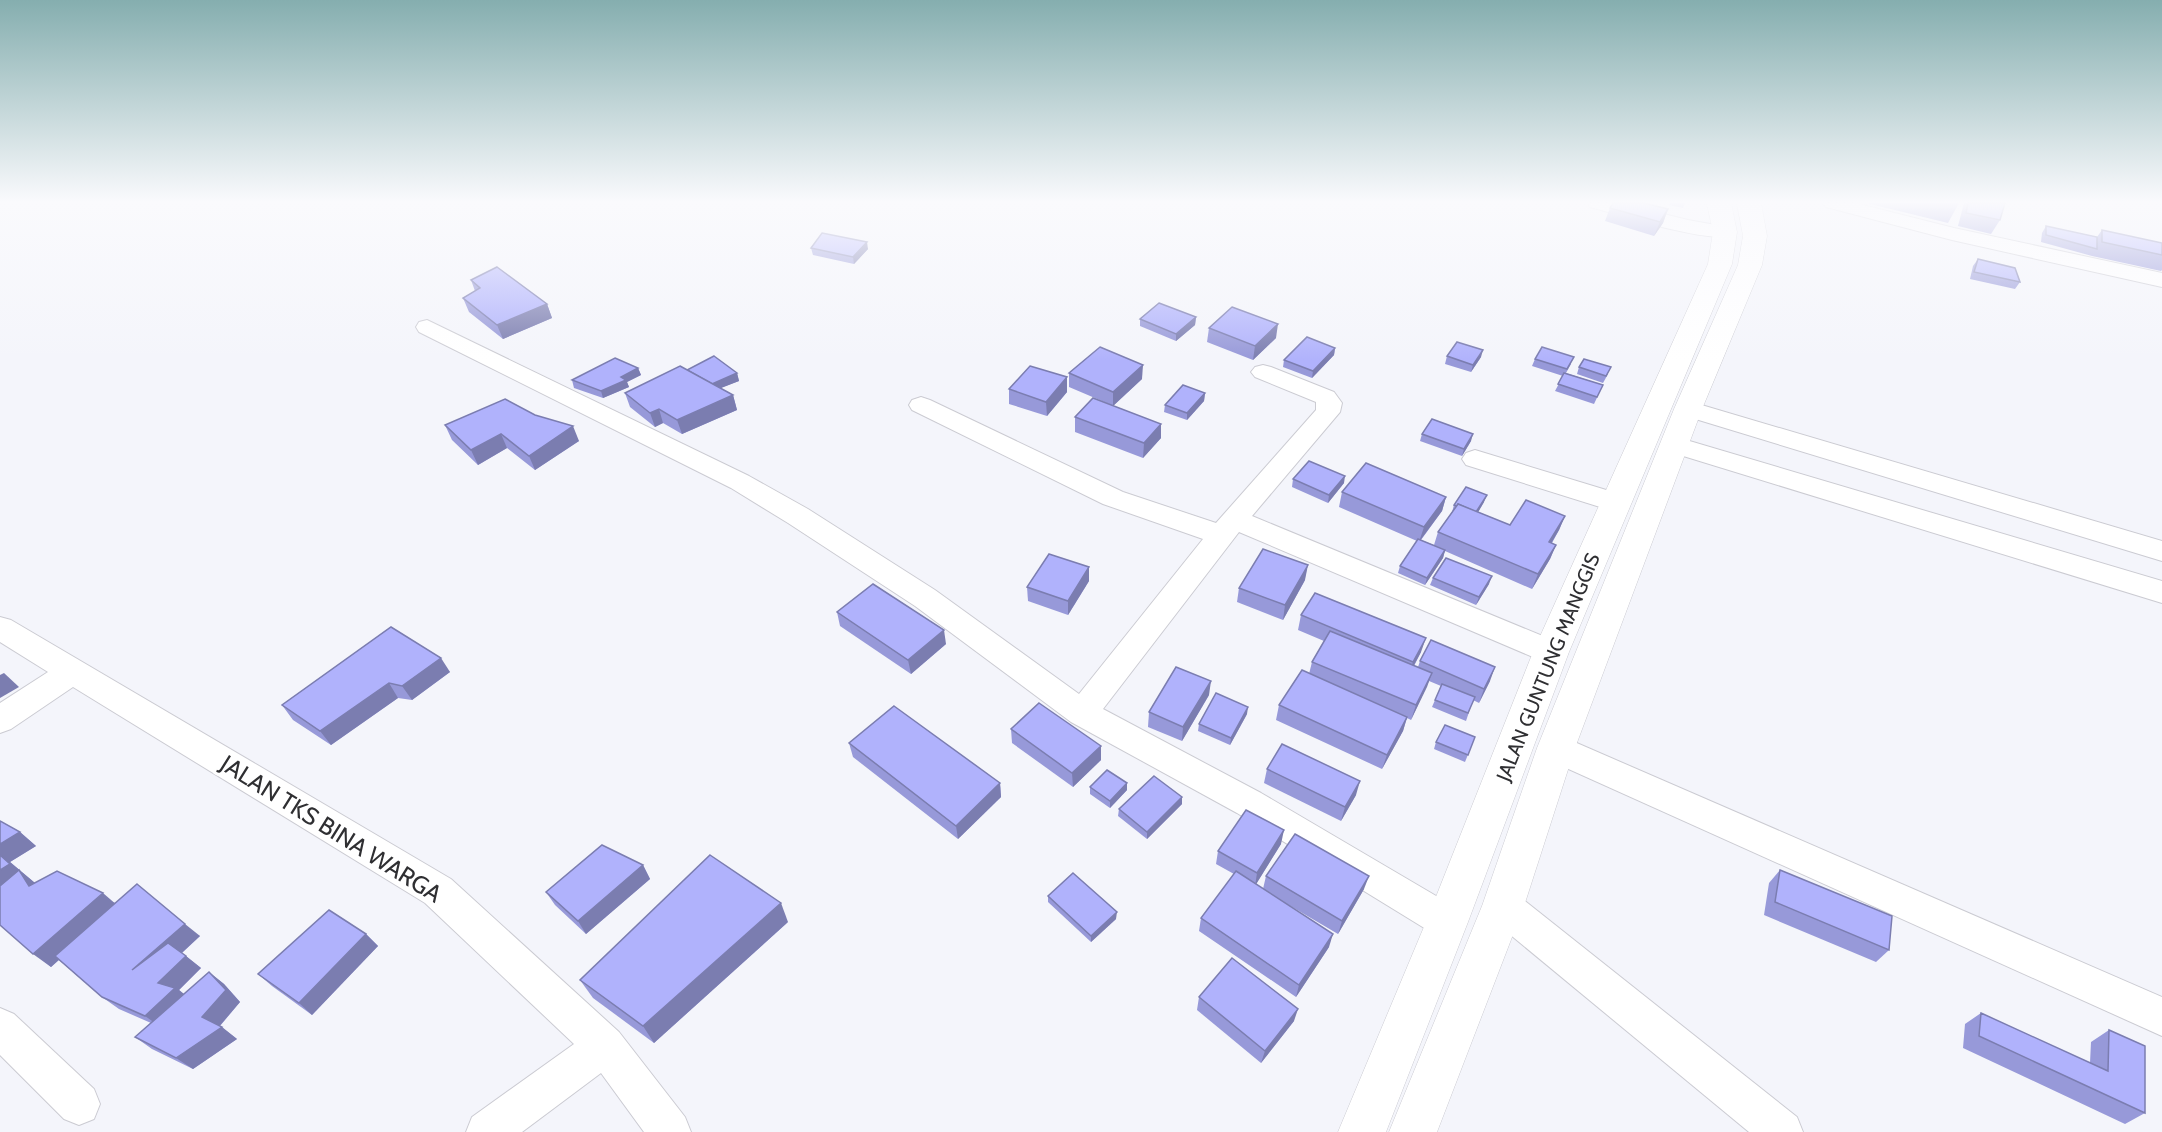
<svg xmlns="http://www.w3.org/2000/svg" width="2162" height="1132" font-family="Cabin,sans-serif">
  <style>
    .lines { fill: none; stroke-linecap: round; stroke-linejoin: round }
    .minor-casing { stroke: #cbcbd2; stroke-width: 2 }
    .tertiary-casing { stroke: #cbcbd2; stroke-width: 1 }
    .minor { fill: #fff; fill-rule: evenodd }
    .tertiary { fill: #fff; fill-rule: evenodd }
    .wall { fill: #9799d9 }
    .shaded-wall { fill: #7b7db0 }
    .building { fill: #b0b2fc; stroke: #7b7db0; stroke-width: 1.5 }
    .labels { text-anchor: middle; stroke-width: 6; stroke-linejoin: round; paint-order: stroke }
    .street-label { font-size: 20px; fill: #2f2f32; stroke: #fff }
    .near-street-label { font-size: 24px; fill: #2f2f32; stroke: #fff }
  </style>
  <rect width="100%" height="100%" fill="#f4f5fb"/>
  <g class="lines">
    <defs>
      <g id="minor">
        <path d="M1587,203H1619L1688,220L1732,228L1735,232L1732,236C1707,243 1620,215 1590,207Z"/>
        <polygon points="1823,203 1855,203 1954,228 2162,273 2162,287 1952,240 1826,207"/>
        <polygon points="427,320 749,476 808,509 935,590 1079,694 1203,539 1103,504 912,410 909,405 912,400 921,397 930,400 1123,492 1216,523 1316,410 1316,402 1255,377 1251,372 1255,367 1263,365 1271,367 1334,392 1342,403 1340,412 1252,516 1562,644 1566,652 1562,660 1551,664 1540,660 1239,532 1103,709 1261,793 1460,910 1465,922 1460,934 1447,939 1434,934 1237,813 1071,722 915,606 788,523 731,488 419,332 416,327 419,322"/>
        <polygon points="1688,401 2162,541 2162,561 1679,414 1676,409 1679,404"/>
        <polygon points="1676,437 2162,581 2162,603 1667,451 1663,445 1667,439"/>
        <polygon points="1475,450 1626,496 1630,503 1626,510 1616,512 1466,465 1462,459 1466,453"/>
        <polygon points="0,617 11,620 451,879 619,1032 685,1117 691,1132 644,1132 601,1073 522,1132 466,1132 472,1117 574,1044 425,903 73,687 11,729 0,733 0,703 48,672 0,642"/>
        <polygon points="1556,734 2162,997 2162,1036 1544,758 1540,748 1544,738"/>
        <polygon points="1503,889 1516,894 1797,1117 1803,1132 1749,1132 1490,918 1485,906 1490,894"/>
        <polygon points="0,1008 14,1014 94,1089 100,1104 94,1119 79,1125 64,1119 0,1055"/>
      </g>
      <g id="tertiary">
        <polygon points="1707,203 1731,203 1737,232 1732,264 1569,652 1468,922 1386,1132 1338,1132 1426,922 1533,652 1708,264 1713,232"/>
        <polygon points="1737,203 1761,203 1767,236 1762,265 1702,409 1575,748 1524,906 1437,1132 1389,1132 1482,906 1537,748 1674,409 1738,265 1743,236"/>
      </g>
    </defs>
    <use href="#minor" class="minor-casing"/>
    <use href="#tertiary" class="tertiary-casing"/>
    <use href="#minor" class="minor"/>
    <use href="#tertiary" class="tertiary"/>
  </g>
  <g class="wall">
    <polygon points="1670,203 1685,203 1683,208 1669,205"/>
    <polygon points="1866,203 1959,203 1948,223"/>
    <polygon points="1964,203 2005,203 2000,220 1991,234 1958,226"/>
    <polygon points="1610,208 1668,209 1663,223 1654,236 1605,221"/>
    <polygon points="2046,226 2097,237 2102,230 2162,243 2162,270 2161,271 2092,256 2041,242 2042,233"/>
    <polygon points="811,248 868,249 854,264 813,255"/>
    <polygon points="1978,259 2020,282 2015,289 1970,279 1973,266"/>
    <polygon points="471,280 547,304 552,318 503,339 469,312 463,298 475,291"/>
    <polygon points="1196,317 1195,325 1176,341 1140,326 1140,319"/>
    <polygon points="1209,328 1276,338 1253,360 1207,342"/>
    <polygon points="1335,348 1334,355 1312,378 1283,367 1284,360"/>
    <polygon points="1447,356 1481,357 1471,372 1445,364"/>
    <polygon points="1535,359 1571,364 1566,373 1603,385 1594,404 1555,391 1563,376 1532,366"/>
    <polygon points="1579,367 1608,374 1603,383 1577,374"/>
    <polygon points="638,368 641,375 627,382 629,387 603,398 574,388 572,380"/>
    <polygon points="687,370 737,373 739,381 720,388 733,395 737,410 682,434 663,423 655,427 630,407 625,393"/>
    <polygon points="1069,373 1142,379 1113,406 1161,424 1161,438 1143,458 1075,432 1075,417 1109,404 1069,387"/>
    <polygon points="1067,377 1067,392 1047,416 1009,404 1009,389"/>
    <polygon points="1205,393 1204,401 1187,420 1164,412 1165,405"/>
    <polygon points="535,415 579,441 535,470 507,448 478,465 452,440 445,425"/>
    <polygon points="1422,434 1471,441 1462,456 1420,441"/>
    <polygon points="1293,479 1344,483 1328,503 1292,487"/>
    <polygon points="1342,492 1446,497 1442,511 1421,540 1434,545 1438,532 1452,512 1454,505 1484,502 1478,512 1510,525 1565,516 1559,530 1552,543 1556,545 1550,559 1532,589 1445,551 1443,558 1425,585 1398,573 1400,566 1417,541 1339,507"/>
    <polygon points="1433,578 1489,584 1476,605 1430,585"/>
    <polygon points="1305,580 1283,620 1237,602 1239,588"/>
    <polygon points="1089,581 1068,615 1028,601 1027,587"/>
    <polygon points="837,612 946,644 911,674 840,626"/>
    <polygon points="1301,615 1421,652 1414,666 1418,667 1420,661 1490,681 1479,703 1473,700 1466,721 1432,707 1441,686 1429,681 1411,720 1407,718 1403,731 1382,769 1276,720 1279,705 1309,674 1312,662 1324,641 1298,630"/>
    <polygon points="391,627 450,672 412,700 398,698 331,745 293,720 282,705"/>
    <polygon points="1209,695 1182,741 1148,727 1149,712"/>
    <polygon points="1247,714 1230,745 1198,731 1199,724"/>
    <polygon points="1011,729 1101,746 1101,760 1073,787 1012,743"/>
    <polygon points="1475,737 1465,762 1434,749 1436,742"/>
    <polygon points="849,743 1000,783 1001,797 958,839 853,757"/>
    <polygon points="1267,769 1356,795 1341,821 1264,783"/>
    <polygon points="1090,787 1127,790 1110,808 1090,794"/>
    <polygon points="1182,797 1182,804 1147,839 1118,816 1119,809"/>
    <polygon points="0,821 20,832 36,846 10,862 35,883 116,903 200,936 182,953 201,968 179,990 184,994 209,972 224,984 240,1002 220,1026 237,1039 193,1069 152,1049 135,1037 151,1023 119,1009 102,997 59,960 51,967 0,925"/>
    <polygon points="1281,844 1256,884 1263,889 1266,876 1364,889 1338,934 1270,894 1329,947 1296,997 1199,931 1201,918 1234,874 1216,864 1218,851"/>
    <polygon points="643,865 650,879 586,934 555,905 546,892"/>
    <polygon points="1780,870 1889,950 1876,962 1764,915 1769,883"/>
    <polygon points="1048,896 1116,919 1091,942 1048,902"/>
    <polygon points="788,922 654,1043 593,998 580,980"/>
    <polygon points="366,934 378,946 312,1015 272,986 258,974"/>
    <polygon points="1199,997 1294,1021 1261,1063 1197,1010"/>
    <polygon points="1981,1013 2090,1063 2091,1042 2109,1030 2145,1113 2125,1124 1963,1048 1965,1024"/>
  </g>
  <g class="shaded-wall">
    <polygon points="1668,209 1663,223 1654,236 1660,222"/>
    <polygon points="867,242 868,249 854,264 853,257"/>
    <polygon points="547,304 552,318 503,339 497,325"/>
    <polygon points="1196,317 1195,325 1176,341 1176,334"/>
    <polygon points="1278,324 1276,338 1253,360 1255,346"/>
    <polygon points="1335,348 1334,355 1312,378 1313,371"/>
    <polygon points="1483,350 1481,357 1471,372 1473,365"/>
    <polygon points="1143,365 1142,379 1113,406 1113,392"/>
    <polygon points="638,368 641,375 627,382 629,387 603,398 601,391 621,377"/>
    <polygon points="737,373 739,381 706,394 704,387"/>
    <polygon points="1067,377 1067,392 1047,416 1046,402"/>
    <polygon points="1205,393 1204,401 1187,420 1187,413"/>
    <polygon points="733,395 737,410 682,434 677,420"/>
    <polygon points="659,409 663,423 655,427 650,413"/>
    <polygon points="1161,424 1161,438 1143,458 1144,443"/>
    <polygon points="573,426 579,441 535,470 529,456"/>
    <polygon points="501,434 507,448 478,465 471,450"/>
    <polygon points="1473,434 1471,441 1462,456 1464,449"/>
    <polygon points="1345,476 1344,483 1328,503 1329,495"/>
    <polygon points="1487,495 1484,502 1473,521 1475,513"/>
    <polygon points="1446,497 1442,511 1419,542 1424,527"/>
    <polygon points="1565,516 1559,530 1543,557 1549,542"/>
    <polygon points="1556,545 1550,559 1532,589 1538,574"/>
    <polygon points="1445,550 1443,558 1425,585 1427,578"/>
    <polygon points="1308,565 1305,580 1283,620 1285,605"/>
    <polygon points="1089,567 1089,581 1068,615 1068,601"/>
    <polygon points="1492,576 1489,584 1476,605 1479,597"/>
    <polygon points="944,630 946,644 911,674 908,660"/>
    <polygon points="1426,638 1421,652 1408,676 1413,662"/>
    <polygon points="441,658 450,672 412,700 402,686"/>
    <polygon points="1495,667 1490,681 1479,703 1484,689"/>
    <polygon points="4,673 19,687 0,698 0,675"/>
    <polygon points="1432,673 1427,687 1411,720 1416,705"/>
    <polygon points="1211,681 1209,695 1182,741 1183,727"/>
    <polygon points="389,683 398,698 331,745 320,731"/>
    <polygon points="1248,707 1247,714 1230,745 1231,738"/>
    <polygon points="1407,717 1403,731 1382,769 1387,755"/>
    <polygon points="1101,746 1101,760 1073,787 1072,773"/>
    <polygon points="1360,781 1356,795 1341,821 1345,807"/>
    <polygon points="1000,783 1001,797 958,839 956,826"/>
    <polygon points="1127,783 1127,790 1110,808 1110,801"/>
    <polygon points="1182,797 1182,804 1147,839 1147,832"/>
    <polygon points="1284,830 1281,844 1255,886 1257,873"/>
    <polygon points="20,832 36,846 10,862 35,883 46,899 0,893 0,844"/>
    <polygon points="643,865 650,879 586,934 578,921"/>
    <polygon points="1369,876 1364,889 1338,934 1342,921"/>
    <polygon points="103,893 118,906 51,967 33,954"/>
    <polygon points="781,903 788,922 654,1043 643,1026"/>
    <polygon points="1117,912 1116,919 1091,942 1091,936"/>
    <polygon points="185,924 200,936 149,983 132,970"/>
    <polygon points="366,934 378,946 312,1015 299,1003"/>
    <polygon points="1333,934 1329,947 1296,997 1299,985"/>
    <polygon points="186,956 201,968 179,990 191,1000 162,1028 145,1016 158,983"/>
    <polygon points="209,972 224,984 240,1002 217,1029 202,1017"/>
    <polygon points="1298,1009 1294,1021 1261,1063 1265,1051"/>
    <polygon points="222,1027 237,1039 193,1069 176,1058"/>
  </g>
  <g class="building">
    <polygon points="1613,203 1644,203 1668,209 1660,222 1610,208"/>
    <polygon points="1968,203 2005,203 2000,220 1966,213"/>
    <polygon points="2046,226 2097,237 2097,249 2046,235"/>
    <polygon points="2102,230 2162,243 2162,255 2102,242"/>
    <polygon points="822,233 867,242 853,257 811,248"/>
    <polygon points="1978,259 2015,268 2020,282 1974,272"/>
    <polygon points="497,267 547,304 497,325 463,298 480,288 471,280"/>
    <polygon points="1159,303 1196,317 1176,334 1140,319"/>
    <polygon points="1232,307 1278,324 1255,346 1209,328"/>
    <polygon points="1307,337 1335,348 1313,371 1284,360"/>
    <polygon points="1457,342 1483,350 1473,365 1447,356"/>
    <polygon points="1100,347 1143,365 1113,392 1069,373"/>
    <polygon points="1542,347 1574,357 1567,369 1535,359"/>
    <polygon points="714,356 737,373 712,384 687,370"/>
    <polygon points="615,358 638,368 621,377 626,380 601,391 572,380"/>
    <polygon points="1584,359 1611,367 1606,376 1579,367"/>
    <polygon points="680,366 733,395 677,420 659,409 650,413 625,393"/>
    <polygon points="1030,366 1067,377 1046,402 1009,389"/>
    <polygon points="1564,373 1603,385 1597,397 1558,384"/>
    <polygon points="1183,385 1205,393 1187,413 1165,405"/>
    <polygon points="1093,398 1161,424 1144,443 1075,417"/>
    <polygon points="505,399 535,415 573,426 529,456 501,434 471,450 445,425"/>
    <polygon points="1432,419 1473,434 1464,449 1422,434"/>
    <polygon points="1309,461 1345,476 1329,495 1293,479"/>
    <polygon points="1366,463 1446,497 1424,527 1342,492"/>
    <polygon points="1466,487 1487,495 1476,512 1458,504 1457,506 1454,505"/>
    <polygon points="1526,500 1565,516 1549,542 1556,545 1538,574 1438,532 1458,504 1510,525"/>
    <polygon points="1418,539 1445,550 1427,578 1400,566"/>
    <polygon points="1263,549 1308,565 1285,605 1239,588"/>
    <polygon points="1049,554 1089,567 1068,601 1027,587"/>
    <polygon points="1446,558 1492,576 1479,597 1433,578"/>
    <polygon points="873,584 944,630 908,660 837,612"/>
    <polygon points="1315,593 1426,638 1413,662 1301,615"/>
    <polygon points="391,627 441,658 402,686 389,683 320,731 282,705"/>
    <polygon points="1330,631 1432,673 1416,705 1312,662"/>
    <polygon points="1431,640 1495,667 1484,689 1420,661"/>
    <polygon points="1176,667 1211,681 1183,727 1149,712"/>
    <polygon points="1302,670 1407,717 1387,755 1279,705"/>
    <polygon points="1442,684 1475,697 1468,713 1435,700"/>
    <polygon points="1216,693 1248,707 1231,738 1199,724"/>
    <polygon points="1039,703 1101,746 1072,773 1011,729"/>
    <polygon points="894,706 1000,783 956,826 849,743"/>
    <polygon points="1445,725 1475,737 1468,755 1436,742"/>
    <polygon points="1282,744 1360,781 1345,807 1267,769"/>
    <polygon points="1107,770 1127,783 1110,801 1090,787"/>
    <polygon points="1154,776 1182,797 1147,832 1119,809"/>
    <polygon points="1246,810 1284,830 1257,873 1218,851"/>
    <polygon points="0,821 20,832 0,844"/>
    <polygon points="1295,834 1369,876 1342,921 1266,876"/>
    <polygon points="602,845 643,865 578,921 546,892"/>
    <polygon points="0,855 10,864 0,870"/>
    <polygon points="710,855 781,903 643,1026 580,980"/>
    <polygon points="19,870 29,886 57,871 103,893 33,954 0,925 0,886"/>
    <polygon points="1780,870 1892,916 1889,950 1775,902"/>
    <polygon points="1236,871 1333,934 1299,985 1201,918"/>
    <polygon points="1073,873 1117,912 1091,936 1048,896"/>
    <polygon points="137,884 185,924 132,970 168,943 186,956 158,983 175,988 145,1016 102,997 55,956"/>
    <polygon points="329,910 366,934 299,1003 258,974"/>
    <polygon points="1232,958 1298,1009 1265,1051 1199,997"/>
    <polygon points="209,972 226,990 202,1017 222,1027 176,1058 135,1037"/>
    <polygon points="1981,1013 2108,1071 2109,1030 2145,1046 2145,1113 1979,1036"/>
  </g>
  <linearGradient id="sky" x2="0" y2="1"><stop stop-color="#85aeaf"/><stop offset="0.56" stop-color="#fafafd"/><stop offset="1" stop-color="#fafafd" stop-opacity="0"/></linearGradient>
  <rect width="2162" height="361" fill="url(#sky)"/>
  <g class="labels">
    <g class="street-label">
      <text transform="translate(1548 667) rotate(-68)" y="7">JALAN GUNTUNG MANGGIS</text>
    </g>
    <g class="near-street-label">
      <text transform="translate(331 829) rotate(32)" y="8">JALAN TKS BINA WARGA</text>
    </g>
  </g>
</svg>
